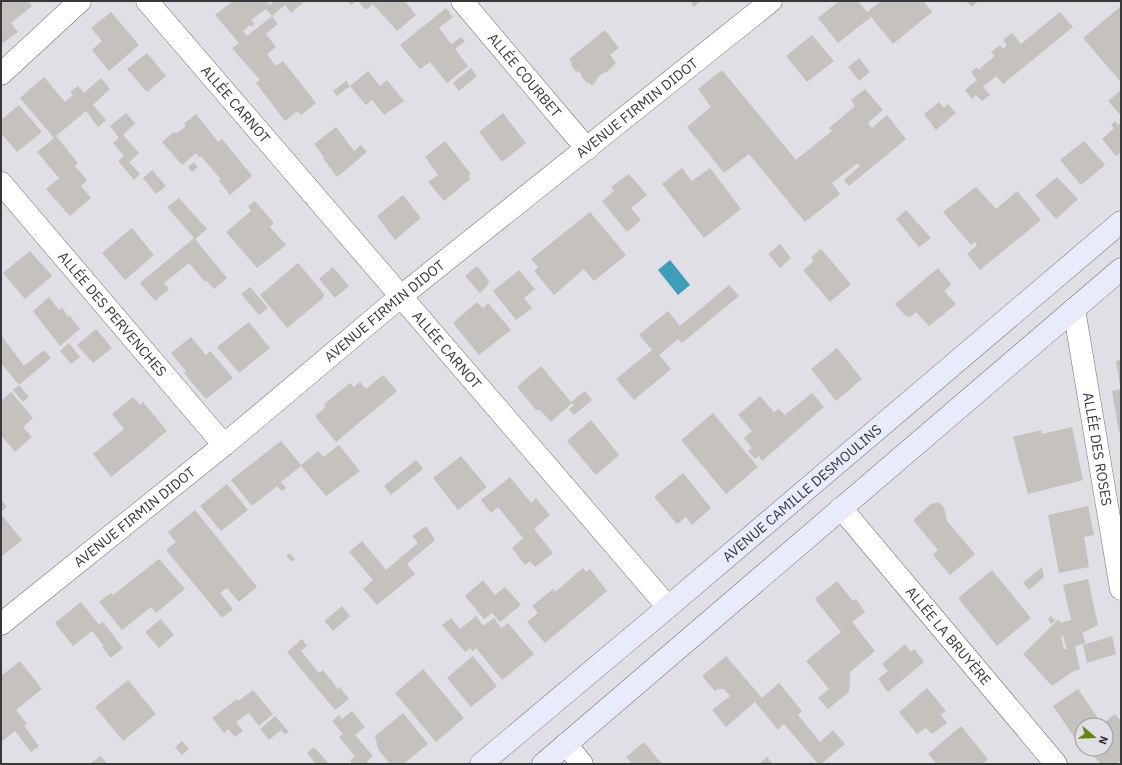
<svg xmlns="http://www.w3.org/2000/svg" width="1122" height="765" font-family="'IBM Plex Sans',sans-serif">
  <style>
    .water { fill: #3e9db8 }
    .building { fill: #c5c1bc; fill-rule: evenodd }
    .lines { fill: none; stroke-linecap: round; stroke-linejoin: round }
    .minor-casing { stroke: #717176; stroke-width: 23 }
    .secondary-casing { stroke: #717176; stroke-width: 23 }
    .minor { stroke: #fff; stroke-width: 22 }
    .secondary { stroke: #e8ecfa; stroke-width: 22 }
    .labels { text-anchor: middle; stroke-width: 3; stroke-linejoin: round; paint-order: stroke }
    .street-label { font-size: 14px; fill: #38383a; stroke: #dfdfe5 }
  </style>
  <rect width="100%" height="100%" fill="#dfdfe5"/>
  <polygon class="water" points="670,260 690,285 678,295 658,270"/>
  <g class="building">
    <polygon points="1,1 28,1 32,6 11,23 18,32 3,43 1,40"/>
    <polygon points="233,1 267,1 270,5 275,1 305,1 291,13 285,5 272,16 266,9 251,20 254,24 252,27 250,25 243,31 247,36 272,16 278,24 266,34 276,47 267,54 276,66 283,61 316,103 301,115 297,111 285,121 256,83 260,80 232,48 239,43 215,15"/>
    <polygon points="347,1 356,1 351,5"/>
    <polygon points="358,1 405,1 416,15 397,31 373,4 366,10"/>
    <polygon points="690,1 701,1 694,7"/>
    <polygon points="839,1 849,1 850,2 858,1 867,12 881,1 923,1 932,12 893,44 871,17 838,43 818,18"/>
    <polygon points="966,1 978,1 972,7"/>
    <polygon points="1121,6 1121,79 1119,80 1083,38"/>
    <polygon points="446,8 453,17 439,28 451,44 461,37 465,41 455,49 468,66 447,83 430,62 420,69 400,45"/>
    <polygon points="111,12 139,45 109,71 92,50 102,41 91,28"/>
    <polygon points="1060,12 1073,27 1003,84 997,77 995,77 983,87 990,95 982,101 976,95 972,99 965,90 977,80 971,72 977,67 978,70 995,56 991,52 1000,45 1003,49 1007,45 1003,40 1012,33 1021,44"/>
    <polygon points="605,30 619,48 610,55 616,63 607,72 603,73 597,78 597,80 592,86 589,82 587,83 582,77 582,75 579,71 576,72 571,65 572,63 569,59"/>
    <polygon points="812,35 834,61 807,82 786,56"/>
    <polygon points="147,53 166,76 147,92 127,69"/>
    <polygon points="859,58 870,72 859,81 848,67"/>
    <polygon points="471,68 477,76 459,91 453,83"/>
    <polygon points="722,70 796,160 832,131 829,128 855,106 851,100 865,89 883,110 868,123 872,128 887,115 906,139 849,186 844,180 860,166 858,163 832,183 840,194 805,222 749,154 724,173 687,127 711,107 698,89"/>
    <polygon points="368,71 380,86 387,80 404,101 384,115 372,100 366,105 350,86 337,96 333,91 346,81 350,86"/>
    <polygon points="44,77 65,102 73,95 70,92 78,86 84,93 101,78 110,89 93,105 106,120 98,127 86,111 56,136 78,163 75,166 87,180 81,186 91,198 70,216 46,189 59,178 37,152 54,138 20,98"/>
    <polygon points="1121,90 1121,116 1108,101"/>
    <polygon points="939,102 944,108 948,104 956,113 936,130 924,114"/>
    <polygon points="19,105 42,132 17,152 1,133 1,120"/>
    <polygon points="126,113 135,123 123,135 139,153 129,162 140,174 134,180 118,161 124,156 113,143 119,138 110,126"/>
    <polygon points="503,113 526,143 502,162 479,132"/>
    <polygon points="196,114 218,142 222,139 252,176 230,195 219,181 221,180 201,156 199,157 196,153 182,165 162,142 174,132 176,134 186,126 184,124"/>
    <polygon points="1115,121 1118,125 1121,123 1121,152 1116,156 1102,139 1114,128 1111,125"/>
    <polygon points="336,127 354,151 361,145 367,152 337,177 323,158 324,157 314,144"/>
    <polygon points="445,141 471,174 468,176 470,179 444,201 428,182 438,175 425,157"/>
    <polygon points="1084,141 1105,165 1081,185 1060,160"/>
    <polygon points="194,162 198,167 192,172 188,167"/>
    <polygon points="682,168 692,181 710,168 741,209 704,238 662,184"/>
    <polygon points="152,170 166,186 156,194 143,178"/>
    <polygon points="629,174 647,195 631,208 641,220 627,232 602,201 614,191 611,187"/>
    <polygon points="1057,177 1078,199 1056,219 1035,195"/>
    <polygon points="976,187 996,209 1017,191 1041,220 980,270 967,254 977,245 975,242 971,245 943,212"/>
    <polygon points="403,195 421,218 395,240 377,216"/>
    <polygon points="179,198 207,229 195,239 227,278 214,289 207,281 205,282 189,263 164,283 169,289 155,301 140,283 194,238 167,207"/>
    <polygon points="255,201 274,223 270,227 286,245 257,268 226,232 251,211 248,206"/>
    <polygon points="906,210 931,238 919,247 896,219"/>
    <polygon points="590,212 626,255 594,281 584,269 554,295 534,271 538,267 531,259"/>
    <polygon points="132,228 154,255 125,280 102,253"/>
    <polygon points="780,244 791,258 780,268 768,254"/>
    <polygon points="821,249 851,284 830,302 803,270 814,261 811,257"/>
    <polygon points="30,251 52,276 25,299 3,273"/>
    <polygon points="298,263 324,294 323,298 287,328 260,295"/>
    <polygon points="477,266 489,281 487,286 480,293 465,276"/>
    <polygon points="333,267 349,286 335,298 319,279"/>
    <polygon points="938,268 951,284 944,291 956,304 929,326 916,312 910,317 906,316 895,304"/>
    <polygon points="519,270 535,289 524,298 532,308 516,320 493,291"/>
    <polygon points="729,285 739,296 682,343 678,339 659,355 671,369 634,400 616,379 652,350 639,335 668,311 680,326"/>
    <polygon points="250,287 268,308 259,315 241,294"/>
    <polygon points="49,297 59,310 62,308 68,317 70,316 80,329 60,346 33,311"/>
    <polygon points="477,302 483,308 488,303 511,330 479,355 453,323"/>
    <polygon points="249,322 270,348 239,373 217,347"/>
    <polygon points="96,329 112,348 93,363 77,345"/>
    <polygon points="1,335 24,366 44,350 51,358 19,385 1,363"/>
    <polygon points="191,337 206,355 210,351 233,378 206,399 184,373 186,371 171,353"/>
    <polygon points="69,343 80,357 71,364 60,351"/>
    <polygon points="837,348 862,379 836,401 811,369"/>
    <polygon points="1121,360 1121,385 1120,385 1116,361"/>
    <polygon points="541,366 571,402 585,391 592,400 574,415 569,409 574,405 572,403 551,422 540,410 536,410 517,387"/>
    <polygon points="383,375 397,391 336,442 315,416 326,407 324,404 350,383 354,387 360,382 366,389"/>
    <polygon points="19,385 29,397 23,402 13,390"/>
    <polygon points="1121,389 1121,432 1119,432 1112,391"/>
    <polygon points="11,392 33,418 23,427 32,437 15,452 1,435 1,401"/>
    <polygon points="812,393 824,407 762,461 759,456 755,459 748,451 752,448 744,438 752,431 738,415 760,396 774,412 779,409 785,415"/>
    <polygon points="133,397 140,405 143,402 167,431 111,477 93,454 124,429 112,414"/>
    <polygon points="713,413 758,467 726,494 681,440"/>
    <polygon points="591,420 619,455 596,475 567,441"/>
    <polygon points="1072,427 1083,480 1028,494 1013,437 1041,430 1042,434"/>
    <polygon points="281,441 301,465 318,451 324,457 339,445 360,471 326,496 301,466 281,482 286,488 282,491 277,486 252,506 231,480"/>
    <polygon points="461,456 487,487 458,510 433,478"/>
    <polygon points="416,460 423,469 391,495 384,486"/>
    <polygon points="683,473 711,508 692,525 686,517 677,524 654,497"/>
    <polygon points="510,477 531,503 536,498 550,515 534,529 553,553 535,567 530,561 525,565 512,548 523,538 498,507 491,513 481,500"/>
    <polygon points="227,484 248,510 221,531 200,506"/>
    <polygon points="1,499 7,507 1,512"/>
    <polygon points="938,502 941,504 944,508 947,521 975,554 950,575 933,555 938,550 913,520 931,504"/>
    <polygon points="1088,506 1094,535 1084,537 1089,567 1059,573 1048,515"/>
    <polygon points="195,510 257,587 239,602 227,588 220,593 233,609 222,618 166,550 176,542 168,532"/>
    <polygon points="1,514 22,540 1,557"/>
    <polygon points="426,526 435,540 407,564 415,574 377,605 363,589 373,580 349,552 362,541 386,570 418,543 412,536"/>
    <polygon points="290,553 295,559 292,562 286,556"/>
    <polygon points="159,559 185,589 156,613 151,607 122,630 99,602 111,593 113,595"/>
    <polygon points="1042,567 1044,577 1029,590 1023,583"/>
    <polygon points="583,568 586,572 590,569 607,591 545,643 527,622 538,613 532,606 553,589 555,592"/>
    <polygon points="992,570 1031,618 997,646 958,598"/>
    <path d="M1088,579L1098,625L1082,633L1086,643L1075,646L1080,669L1072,672L1052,686L1023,654L1059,619L1060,623L1071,620L1063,585ZM1063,636L1067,649H1064L1061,637Z"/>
    <polygon points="483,580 495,595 505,587 521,605 500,622 492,613 484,619 465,596"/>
    <polygon points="837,581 853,601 856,599 865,612 852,622 875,651 849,673 850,675 849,692 828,709 818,698 829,689 806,661 841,632 815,599"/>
    <polygon points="81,602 99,625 103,622 123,648 111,658 102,647 104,646 92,631 73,646 55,623"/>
    <polygon points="342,606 350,616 333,631 324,621"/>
    <polygon points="476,616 483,626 494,618 501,628 508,623 534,654 502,680 476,648 473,651 470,648 465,652 442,625 451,618 460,629"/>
    <polygon points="1051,616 1055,621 1051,624 1048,619"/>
    <polygon points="161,619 174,635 159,648 145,632"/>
    <polygon points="1112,636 1116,654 1087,663 1083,645"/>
    <polygon points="302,639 307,646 301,651 319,673 323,670 338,689 340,687 349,699 335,710 287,652"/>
    <polygon points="905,644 911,652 914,649 924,662 888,692 878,679 888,671 882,664"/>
    <polygon points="473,656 497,686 471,707 447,678"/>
    <polygon points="726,656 762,698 779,683 802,711 798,715 820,742 833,730 845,744 821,764 818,764 784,724 778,730 755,702 726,727 712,710 730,696 724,689 718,689 715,691 702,676"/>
    <polygon points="20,661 42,689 16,710 27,724 24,726 39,746 31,752 15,731 1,742 1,676"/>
    <polygon points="423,669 464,718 436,742 395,693"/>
    <polygon points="128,680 156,714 123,741 95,707"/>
    <polygon points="927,688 946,711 941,715 947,723 932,734 926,728 917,734 899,712"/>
    <polygon points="1078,689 1102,724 1115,714 1121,721 1121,760 1116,764 1101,764 1090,752 1093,749 1106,749 1106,725 1082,725 1082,738 1077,741 1053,706"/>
    <polygon points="253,690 273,714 259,726 249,713 236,722 243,731 235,737 228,729 224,733 212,718 237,699 238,701"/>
    <polygon points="352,711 365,727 355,735 373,756 367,761 370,764 353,764 350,761 355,756 339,737 343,734 332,721 339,715 342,719"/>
    <polygon points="403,713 428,744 403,764 390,764 378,749 375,736"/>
    <polygon points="275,716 289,732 285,734 281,730 269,740 260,729"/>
    <polygon points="961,726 988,759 982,764 937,764 928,754"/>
    <polygon points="182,741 189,749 182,755 175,747"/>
    <polygon points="644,742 662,764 632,764 626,757"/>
    <polygon points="314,747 329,764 316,764 307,753"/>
    <polygon points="101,756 107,764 90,764"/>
    <polygon points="767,757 773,764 759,764"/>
  </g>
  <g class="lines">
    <defs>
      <g id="minor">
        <path id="s1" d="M147,1L668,607"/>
        <path id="s2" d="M462,1L587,149"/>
        <polyline points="1,74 80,1"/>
        <path id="s3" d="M1,183L224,445"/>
        <path id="s4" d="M1074,309L1121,589"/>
        <path id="s5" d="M841,508L1056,764"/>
        <path id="s6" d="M1,624L224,445L400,297L771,1"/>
        <polyline points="566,744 582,764"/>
      </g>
      <g id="secondary">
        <path id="s7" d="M481,764L668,607L1121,222"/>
        <polyline points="543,764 1121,269"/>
      </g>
    </defs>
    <use href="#minor" class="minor-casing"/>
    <use href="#secondary" class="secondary-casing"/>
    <use href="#minor" class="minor"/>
    <use href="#secondary" class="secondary"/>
  </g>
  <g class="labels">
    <g class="street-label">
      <text dy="5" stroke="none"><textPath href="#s2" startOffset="97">ALLÉE COURBET</textPath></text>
      <text dy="5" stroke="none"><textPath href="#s1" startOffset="136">ALLÉE CARNOT</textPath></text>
      <text dy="5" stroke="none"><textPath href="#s6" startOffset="819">AVENUE FIRMIN DIDOT</textPath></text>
      <text dy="5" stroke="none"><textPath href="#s6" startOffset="495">AVENUE FIRMIN DIDOT</textPath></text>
      <text dy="5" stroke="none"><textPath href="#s3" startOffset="172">ALLÉE DES PERVENCHES</textPath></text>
      <text dy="5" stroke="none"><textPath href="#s1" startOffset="460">ALLÉE CARNOT</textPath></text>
      <text dy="5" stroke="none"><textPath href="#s4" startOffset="142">ALLÉE DES ROSES</textPath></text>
      <text dy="5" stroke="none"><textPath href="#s7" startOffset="420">AVENUE CAMILLE DESMOULINS</textPath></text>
      <text dy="5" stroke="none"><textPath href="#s6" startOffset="171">AVENUE FIRMIN DIDOT</textPath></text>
      <text dy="5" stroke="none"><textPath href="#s5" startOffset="167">ALLÉE LA BRUYÈRE</textPath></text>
    </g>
  </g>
  <rect width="1122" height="765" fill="none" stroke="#38383a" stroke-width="4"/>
  <g transform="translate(1094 737) rotate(109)"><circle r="19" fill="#dfdfe5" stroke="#9c9ca1"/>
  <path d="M0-3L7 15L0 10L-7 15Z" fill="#5f870f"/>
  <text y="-6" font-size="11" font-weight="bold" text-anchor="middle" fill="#38383a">N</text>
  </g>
</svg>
